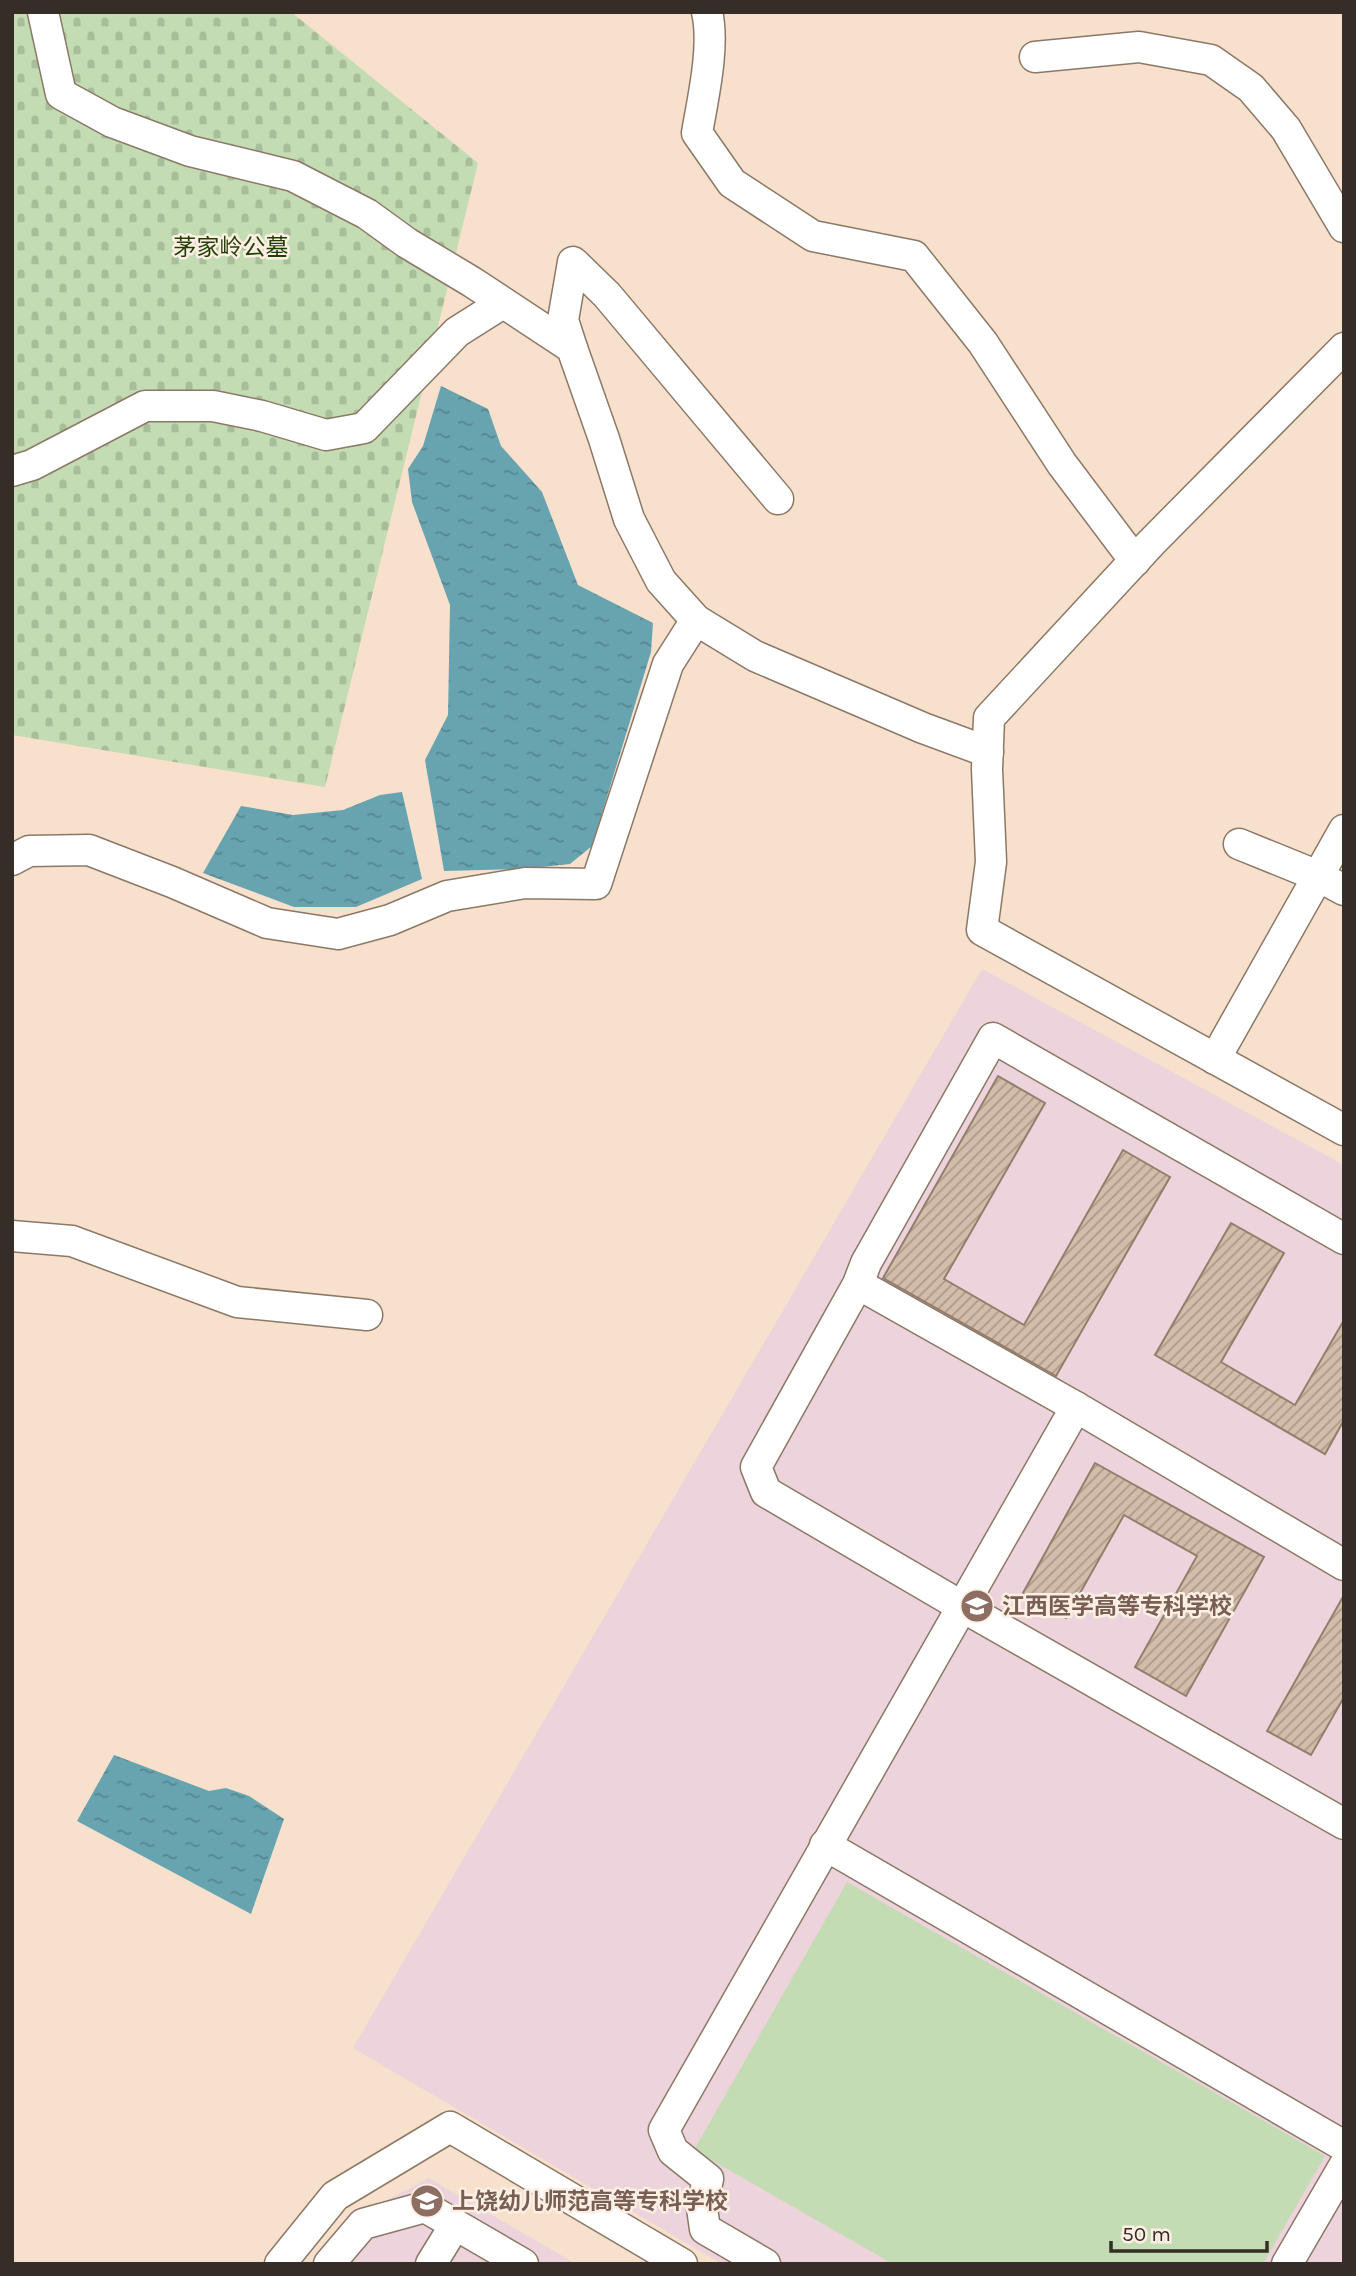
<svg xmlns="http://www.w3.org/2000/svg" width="1356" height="2276" font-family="Karla,'Noto Sans SC',sans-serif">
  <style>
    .education { fill: #ecd3dc }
    .cemetery { fill: url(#cemetery-stones) }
    .pitch { fill: #c3dcb3 }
    .water { fill: url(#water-ripples) }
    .building { fill: url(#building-hatch); stroke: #937e6c; stroke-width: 2 }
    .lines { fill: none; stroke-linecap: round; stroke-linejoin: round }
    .minor-casing { stroke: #8c7866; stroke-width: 33 }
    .minor { stroke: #fff; stroke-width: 30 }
    .labels { text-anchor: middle; stroke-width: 5; stroke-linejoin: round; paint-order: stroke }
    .park-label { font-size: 23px; fill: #1f3e00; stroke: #fdefe3 }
    .education-label { font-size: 23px; font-weight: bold; fill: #785e54; stroke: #fdefe3; text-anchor: start }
  </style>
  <defs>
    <pattern id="cemetery-stones" width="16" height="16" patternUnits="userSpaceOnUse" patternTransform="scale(1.75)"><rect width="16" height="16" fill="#c3dcb3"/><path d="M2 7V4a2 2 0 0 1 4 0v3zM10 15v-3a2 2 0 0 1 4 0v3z" fill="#a8bd9a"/></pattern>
    <pattern id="water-ripples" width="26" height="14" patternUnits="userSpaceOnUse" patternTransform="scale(1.75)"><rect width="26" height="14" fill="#67a4b0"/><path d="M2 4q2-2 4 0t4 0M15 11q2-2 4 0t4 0" fill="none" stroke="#56868f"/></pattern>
    <pattern id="building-hatch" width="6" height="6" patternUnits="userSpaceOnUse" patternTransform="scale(1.75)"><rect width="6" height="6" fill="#d3bca9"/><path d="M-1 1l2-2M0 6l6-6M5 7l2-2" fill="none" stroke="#ac9989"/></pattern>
  </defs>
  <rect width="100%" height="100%" fill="#f7e0cc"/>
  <g class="education">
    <polygon points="982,969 1344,1165 1344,2264 722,2264 353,2048"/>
    <polygon points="429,2178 576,2264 315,2264 344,2223"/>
  </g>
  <polygon class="cemetery" points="12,12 291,12 478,163 325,787 12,735"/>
  <polygon class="pitch" points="847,1882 1325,2156 1263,2264 893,2264 694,2150"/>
  <g class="water">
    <polygon points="441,386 488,409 501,446 542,492 578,585 653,623 651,652 592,846 570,864 524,869 444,871 425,760 448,715 450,605 412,502 408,469 423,446"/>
    <polygon points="402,792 422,879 356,907 294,907 203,873 241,806 293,815 343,810 380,795"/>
    <polygon points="114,1755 209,1791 226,1788 249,1796 284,1819 251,1914 77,1821"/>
  </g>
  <g class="building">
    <polygon points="998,1076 1045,1103 944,1279 1024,1325 1123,1150 1170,1177 1056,1376 883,1278"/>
    <polygon points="1231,1223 1284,1253 1221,1362 1295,1405 1344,1320 1344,1420 1325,1454 1155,1355"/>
    <polygon points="1095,1463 1264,1557 1186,1696 1135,1667 1197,1556 1124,1515 1066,1618 1023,1593"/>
    <polygon points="1344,1595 1344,1697 1311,1755 1267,1731"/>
  </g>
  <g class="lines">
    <defs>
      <g id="minor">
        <polyline points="43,12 61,94 112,122 190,151 293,176 367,214 407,243 472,282 572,348 604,439 629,519 661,581 696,620 755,656 923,728 988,752"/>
        <path d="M707,12C715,46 703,98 697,133L732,183L813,236L914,256L983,343L1062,464L1135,561"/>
        <polyline points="1035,57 1139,47 1211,60 1251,88 1286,129 1344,227"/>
        <polyline points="572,348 563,320 573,262 607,295 778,499"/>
        <polyline points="1344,348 1151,543 989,718 987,769 991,862 982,930 1344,1130"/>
        <polyline points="12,471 32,465 145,406 213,406 262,416 326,435 364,428 457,332 503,303"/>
        <polyline points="1239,844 1318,876 1344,890"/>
        <polyline points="12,860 29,851 89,850 172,882 267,923 338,934 390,920 447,896 525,883 596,884 668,664 696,620"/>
        <polyline points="1215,1059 1344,830"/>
        <polyline points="12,1236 72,1241 237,1302 367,1315"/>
        <polyline points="1344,1239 993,1038 866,1263 858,1284 756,1467 766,1492 961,1606 1344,1824"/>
        <polyline points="858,1284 1076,1407 1344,1565"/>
        <polyline points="825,1845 1344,2146"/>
        <polyline points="280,2264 335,2196 450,2127 682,2264"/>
        <polyline points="329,2264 363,2224 425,2207 523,2264"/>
        <polyline points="431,2264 455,2225"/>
        <polyline points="765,2264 705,2229 702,2208 708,2179 673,2151 664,2130 1076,1407"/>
        <polyline points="1287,2264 1344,2166"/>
      </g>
    </defs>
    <use href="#minor" class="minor-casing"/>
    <use href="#minor" class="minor"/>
  </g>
  <defs>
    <symbol id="university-disc" viewBox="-11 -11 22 22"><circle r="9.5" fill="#8d6e63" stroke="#fdefe3"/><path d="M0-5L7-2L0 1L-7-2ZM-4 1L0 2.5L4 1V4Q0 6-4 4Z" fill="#fff"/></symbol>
  </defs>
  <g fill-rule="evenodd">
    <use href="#university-disc" x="958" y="1587" width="38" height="38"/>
    <use href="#university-disc" x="408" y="2182" width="38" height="38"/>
  </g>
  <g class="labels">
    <g class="park-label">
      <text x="231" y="255">茅家岭公墓</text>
    </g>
    <g class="education-label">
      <text x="1002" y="1614">江西医学高等专科学校</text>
      <text x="452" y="2209">上饶幼儿师范高等专科学校</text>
    </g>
  </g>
  <rect width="1356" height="2276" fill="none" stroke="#362d26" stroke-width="28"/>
  <path d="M1111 2241v10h156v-10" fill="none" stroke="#362d26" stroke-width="3.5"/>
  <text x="1122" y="2241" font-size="21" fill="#362d26" stroke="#fdefe3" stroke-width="5" paint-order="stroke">50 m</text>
</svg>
